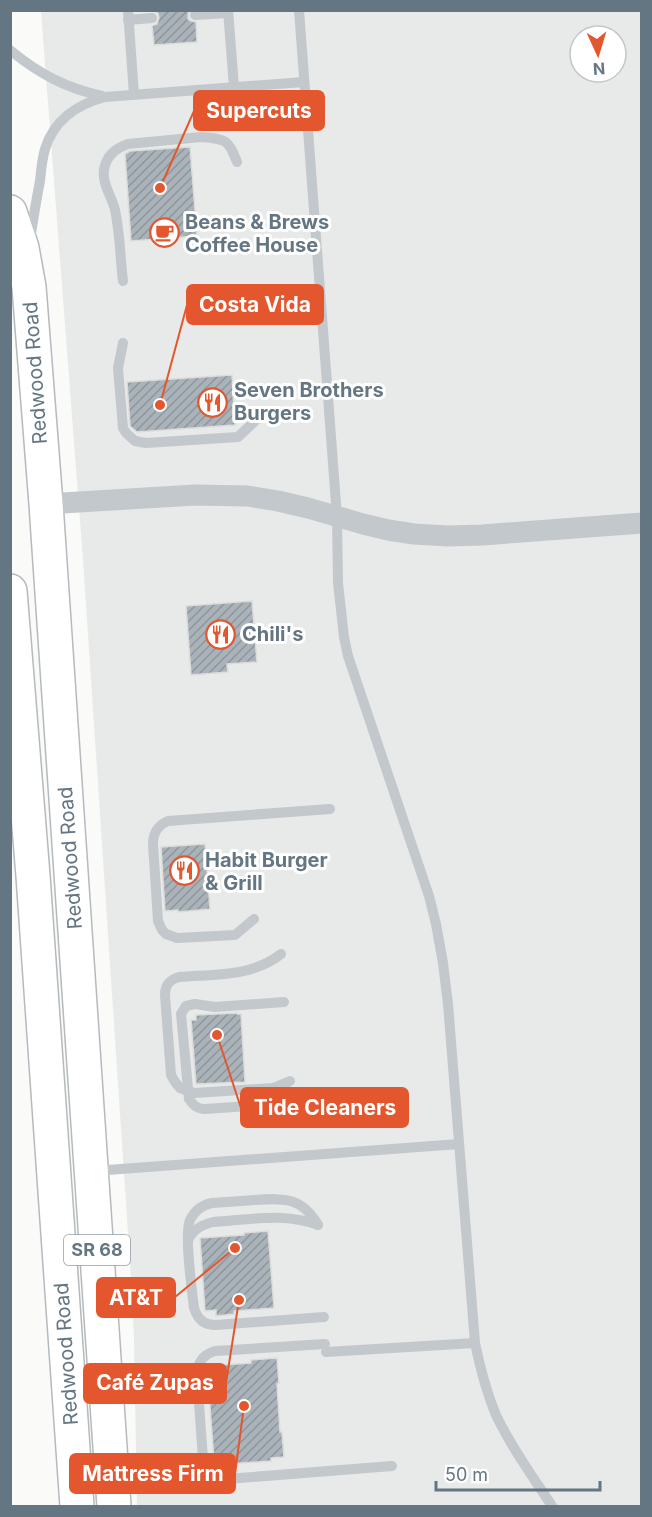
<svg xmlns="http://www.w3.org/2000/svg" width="652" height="1517" font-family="Inter,sans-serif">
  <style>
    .built { fill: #e8e9e9; fill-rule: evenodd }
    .building { fill: url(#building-hatch); stroke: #dcdcda; stroke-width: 1.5 }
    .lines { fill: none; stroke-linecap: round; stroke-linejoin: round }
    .primary-casing { stroke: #b5babe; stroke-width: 36 }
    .lane { stroke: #c3c8cc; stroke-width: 10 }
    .street { stroke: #c3c8cc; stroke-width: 21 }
    .primary { stroke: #fff; stroke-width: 33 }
    .labels { text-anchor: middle; stroke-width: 6; stroke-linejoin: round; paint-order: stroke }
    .shield { fill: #fff; stroke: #939fa8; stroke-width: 1.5 }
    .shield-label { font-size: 18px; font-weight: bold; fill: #657683 }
    .poi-label { font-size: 20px; font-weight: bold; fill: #657683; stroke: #fff; text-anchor: start }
    .street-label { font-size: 20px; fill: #657683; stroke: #fff }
    .leader { fill: none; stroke: #e4572e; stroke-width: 2 }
    .callout-dot { fill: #e4572e; stroke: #fff; stroke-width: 2 }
    .callout { fill: #e4572e; stroke: #e4572e; stroke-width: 2 }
    .callout-label { font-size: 21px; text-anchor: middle; font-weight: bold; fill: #fff }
  </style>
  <defs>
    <pattern id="building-hatch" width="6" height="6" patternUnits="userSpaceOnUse" patternTransform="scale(1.5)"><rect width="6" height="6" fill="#aab3b9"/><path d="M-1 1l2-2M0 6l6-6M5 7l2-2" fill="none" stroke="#8e969c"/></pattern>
  </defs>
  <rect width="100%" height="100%" fill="#fafaf8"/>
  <path class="built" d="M41,11H641V1506H137L134,1338L130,1263L83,560ZM580,36H616V72H580Z"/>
  <g class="building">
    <polygon points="151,10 189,10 188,15 188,19 191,21 196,22 197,42 154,45 152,26 157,24 159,18 158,13"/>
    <polygon points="190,147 197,236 131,241 125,154 130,151"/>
    <polygon points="232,375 235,425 137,432 130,426 127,382"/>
    <polygon points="252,601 257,662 227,664 228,672 191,675 186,606"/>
    <polygon points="205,844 210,909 178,912 178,910 165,911 161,847"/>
    <polygon points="237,1013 237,1014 241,1014 245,1082 196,1084 191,1020 196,1020 196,1015"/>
    <polygon points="268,1231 274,1308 234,1311 234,1314 216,1316 216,1310 205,1311 200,1238 244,1235 244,1233"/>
    <polygon points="277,1358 279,1383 277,1384 280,1432 282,1432 284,1457 271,1458 271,1461 226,1464 226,1459 214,1461 207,1366 251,1363 251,1360"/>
  </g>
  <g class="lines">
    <defs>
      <g id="primary">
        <polyline points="10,212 22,248 29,287 46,504 114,1506"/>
        <polyline points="10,591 33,876 77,1506"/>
      </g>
    </defs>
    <use href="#primary" class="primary-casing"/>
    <g class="lane">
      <polyline points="128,10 134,95"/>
      <polyline points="228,10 234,87"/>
      <path d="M299,10L337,517L338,583L344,637L348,656L429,896L436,924L443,963L448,1004L475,1343C480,1367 486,1391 496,1415C511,1447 533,1477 552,1506"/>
      <polyline points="195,15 228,13"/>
      <polyline points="128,20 152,18"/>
      <path d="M10,50C39,74 66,88 102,96"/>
      <path d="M30,240C33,221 36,201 40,181C41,170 42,159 45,149C54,120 78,104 105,97L304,82"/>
      <path d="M123,281C120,257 120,233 115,210C112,197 102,184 104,170C106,156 116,148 128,144L201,137C226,139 228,139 237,162"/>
      <polyline points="123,343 118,368 123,428 126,433 135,441 146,443 238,437 256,420"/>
      <path d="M254,919L235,935L177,938L166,934L162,930L158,921L153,844C153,833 157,826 168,821L330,809"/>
      <path d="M281,954C252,977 214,974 179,977C169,980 165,985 165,995L171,1075L175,1082L180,1088L194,1093L273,1088L290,1081"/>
      <path d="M284,1002L215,1007L195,1004L186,1006L181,1014L189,1099C193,1105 197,1109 205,1109L265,1105L286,1085"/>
      <polyline points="94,1171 459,1144"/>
      <path d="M318,1225C302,1197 284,1198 255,1200C241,1201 226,1202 212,1203C202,1205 195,1210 190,1220C184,1234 192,1290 194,1308C198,1320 204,1325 216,1325L324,1317"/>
      <path d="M188,1240C194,1229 201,1225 213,1222C248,1220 284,1212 318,1225"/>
      <path d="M325,1344L215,1351C202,1355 197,1363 197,1376L203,1459C206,1471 214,1477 227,1479L392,1466"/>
      <polyline points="326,1352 475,1343"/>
    </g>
    <polyline class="street" points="46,504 195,495 247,496 278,501 308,508 363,524 388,530 414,534 448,536 482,535 642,523"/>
    <use href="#primary" class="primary"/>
  </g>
  <defs>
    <symbol id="cafe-ring" viewBox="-11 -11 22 22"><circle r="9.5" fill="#fff" stroke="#e4572e" stroke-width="1.5"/><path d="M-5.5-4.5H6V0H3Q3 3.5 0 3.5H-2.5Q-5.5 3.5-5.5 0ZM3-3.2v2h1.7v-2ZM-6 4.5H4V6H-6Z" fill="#e4572e"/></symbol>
    <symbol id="restaurant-ring" viewBox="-11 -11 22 22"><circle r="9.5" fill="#fff" stroke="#e4572e" stroke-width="1.5"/><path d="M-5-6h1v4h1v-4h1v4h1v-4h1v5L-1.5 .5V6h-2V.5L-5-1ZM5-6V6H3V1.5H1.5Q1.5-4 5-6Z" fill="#e4572e"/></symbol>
  </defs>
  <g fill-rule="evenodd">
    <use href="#cafe-ring" x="148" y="216" width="33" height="33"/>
    <use href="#restaurant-ring" x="196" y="386" width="33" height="33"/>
    <use href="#restaurant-ring" x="204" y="618" width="33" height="33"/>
    <use href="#restaurant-ring" x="168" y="854" width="33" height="33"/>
  </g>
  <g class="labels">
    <rect class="shield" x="64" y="1235" width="66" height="30" rx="4.5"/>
    <g class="shield-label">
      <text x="97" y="1256">SR 68</text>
    </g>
    <g class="poi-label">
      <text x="185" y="229">Beans &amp; Brews<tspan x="185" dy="23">Coffee House</tspan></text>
      <text x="234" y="397">Seven Brothers<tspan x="234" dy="23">Burgers</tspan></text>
      <text x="242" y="641">Chili's</text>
      <text x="205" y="867">Habit Burger<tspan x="205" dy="23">&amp; Grill</tspan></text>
    </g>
    <g class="street-label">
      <text transform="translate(35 373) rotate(-94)" y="7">Redwood Road</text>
      <text transform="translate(70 858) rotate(-94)" y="7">Redwood Road</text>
      <text transform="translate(66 1354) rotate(-94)" y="7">Redwood Road</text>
    </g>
  </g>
  <path class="leader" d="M160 188L194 111M160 405L187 305M217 1035L241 1108M235 1248L175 1297M239 1300L226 1383M244 1406L235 1474"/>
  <g class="callout-dot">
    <circle cx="160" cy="188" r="6"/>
    <circle cx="160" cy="405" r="6"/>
    <circle cx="217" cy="1035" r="6"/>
    <circle cx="235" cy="1248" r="6"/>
    <circle cx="239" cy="1300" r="6"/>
    <circle cx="244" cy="1406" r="6"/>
  </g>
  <g class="callout">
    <rect x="194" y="91" width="130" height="39" rx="6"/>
    <rect x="187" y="285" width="136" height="39" rx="6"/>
    <rect x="241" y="1088" width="167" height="39" rx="6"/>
    <rect x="97" y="1278" width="78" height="39" rx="6"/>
    <rect x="84" y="1364" width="142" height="39" rx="6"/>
    <rect x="70" y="1454" width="165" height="39" rx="6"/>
  </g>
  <g class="callout-label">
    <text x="259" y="118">Supercuts</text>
    <text x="255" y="312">Costa Vida</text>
    <text x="325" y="1115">Tide Cleaners</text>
    <text x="136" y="1305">AT&amp;T</text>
    <text x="155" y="1390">Café Zupas</text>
    <text x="153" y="1481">Mattress Firm</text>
  </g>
  <rect width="652" height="1517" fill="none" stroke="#657683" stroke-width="24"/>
  <g transform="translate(598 54) rotate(176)"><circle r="28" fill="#ffffff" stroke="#c1c8cd" stroke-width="1.5"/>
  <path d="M0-4.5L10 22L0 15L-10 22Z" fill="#e4572e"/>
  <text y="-9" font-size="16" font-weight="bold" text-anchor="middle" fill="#657683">N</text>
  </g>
  <path d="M436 1481v9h164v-9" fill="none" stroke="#657683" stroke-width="3"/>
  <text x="445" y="1481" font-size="18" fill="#657683" stroke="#ffffff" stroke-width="4.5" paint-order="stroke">50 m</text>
</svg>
